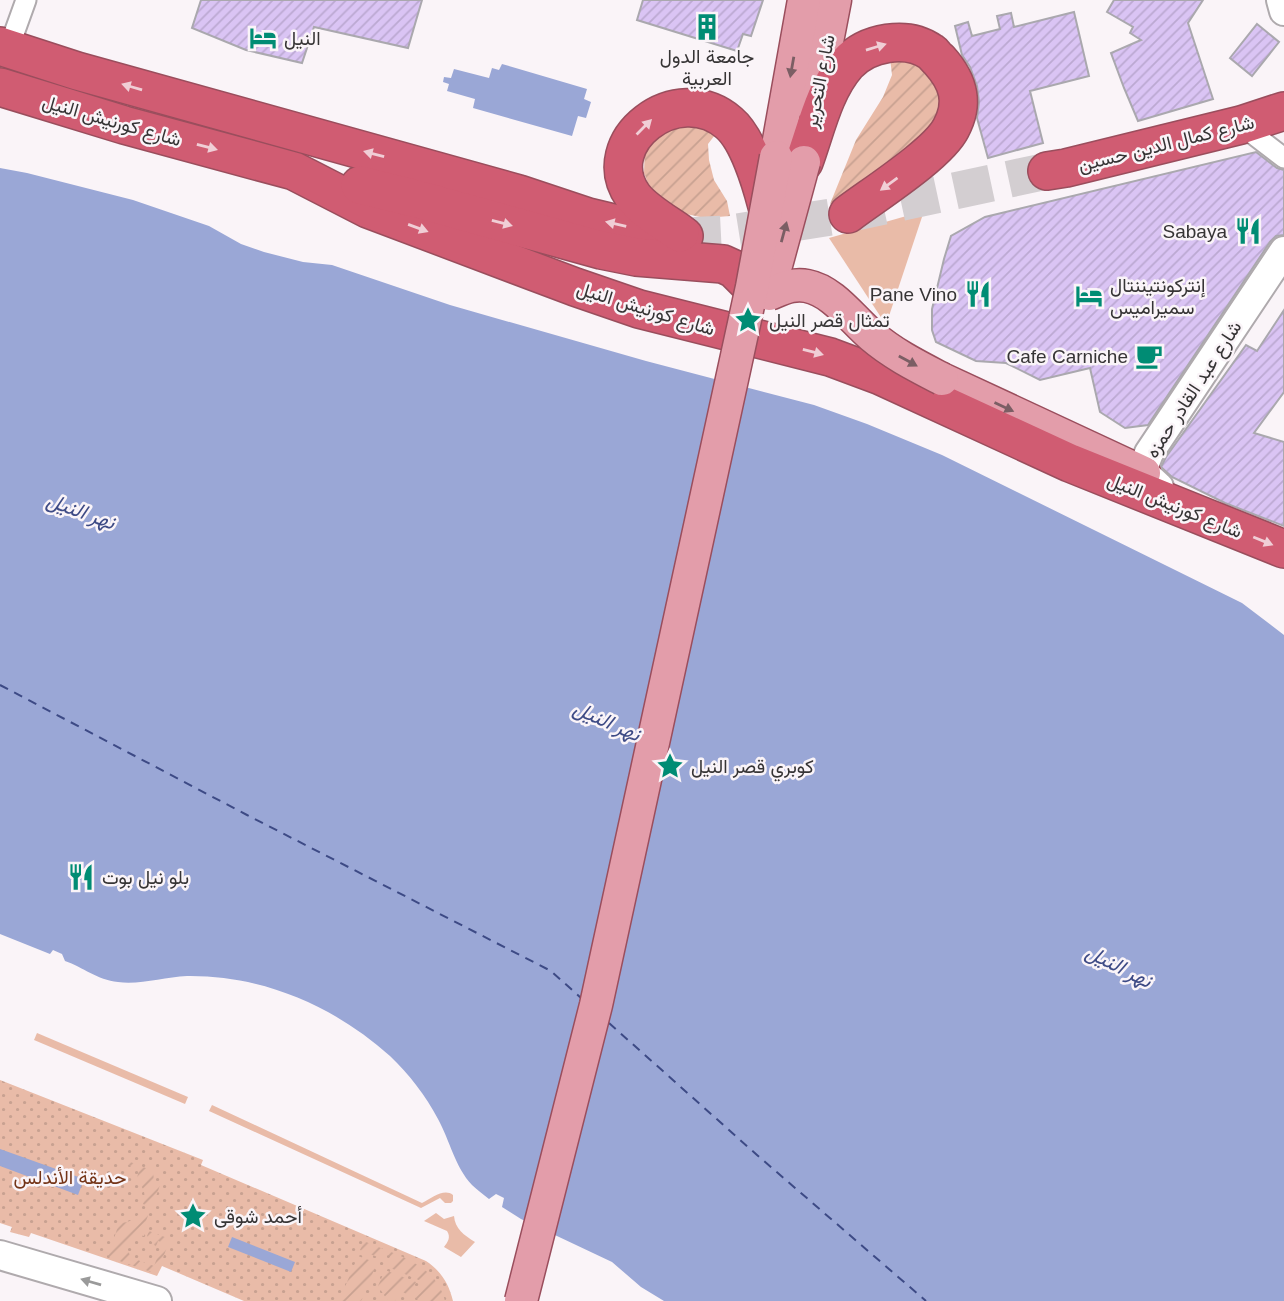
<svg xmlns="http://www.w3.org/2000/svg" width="1284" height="1301" font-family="Arial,Vazirmatn,sans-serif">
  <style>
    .grass { fill: #e9bba8 }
    .park { fill: url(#park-dots) }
    .garden { fill: url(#garden-furrows) }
    .water { fill: #9aa7d6 }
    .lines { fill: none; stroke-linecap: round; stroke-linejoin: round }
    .ferry { stroke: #3d4a85; stroke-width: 2; stroke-dasharray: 9 7; stroke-linecap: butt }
    .building { fill: url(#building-hatch); stroke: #aaa8ae; stroke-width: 2 }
    .highway-tunnel { stroke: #d3ced1; stroke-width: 37; stroke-dasharray: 37 18; stroke-linecap: butt }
    .street-casing { stroke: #afaaad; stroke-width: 23 }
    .secondary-casing { stroke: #afaaad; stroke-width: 32 }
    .primary-casing { stroke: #9a4e5d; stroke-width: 35 }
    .highway-casing { stroke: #9a4e5d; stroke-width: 40 }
    .street { stroke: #fff; stroke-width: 19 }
    .secondary { stroke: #fff; stroke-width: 28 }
    .primary { stroke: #e39daa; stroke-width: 32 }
    .highway { stroke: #d05c72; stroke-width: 37 }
    .primary-bridge-casing { stroke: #9a4e5d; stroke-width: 35; stroke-linecap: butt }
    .primary-bridge { stroke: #e39daa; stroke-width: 32 }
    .oneway { fill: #f0ced6 }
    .oneway2 { fill: #7b5e64 }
    .oneway3 { fill: #9a9a9a }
    .labels { text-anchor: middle; stroke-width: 5; stroke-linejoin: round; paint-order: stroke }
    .poi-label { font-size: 19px; fill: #363435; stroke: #faf4f8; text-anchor: start }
    .street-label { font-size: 19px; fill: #363435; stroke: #faf4f8 }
    .park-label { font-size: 19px; fill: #743417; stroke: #faf4f8 }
    .water-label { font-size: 21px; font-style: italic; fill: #3d4a85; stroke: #faf4f8 }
  </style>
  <defs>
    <pattern id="park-dots" width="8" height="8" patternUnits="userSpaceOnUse" patternTransform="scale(1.75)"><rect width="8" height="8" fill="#e9bba8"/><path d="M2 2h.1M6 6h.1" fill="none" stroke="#c8a191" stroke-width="1.8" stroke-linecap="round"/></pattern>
    <pattern id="garden-furrows" width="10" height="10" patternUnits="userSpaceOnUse" patternTransform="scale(1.75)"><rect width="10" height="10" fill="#e9bba8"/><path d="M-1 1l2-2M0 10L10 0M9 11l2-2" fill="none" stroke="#c8a191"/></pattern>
    <pattern id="building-hatch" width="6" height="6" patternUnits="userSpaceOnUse" patternTransform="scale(1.75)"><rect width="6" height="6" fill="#dac4f4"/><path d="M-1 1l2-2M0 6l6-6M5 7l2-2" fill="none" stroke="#bca9d2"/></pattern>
  </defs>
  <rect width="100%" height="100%" fill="#faf4f8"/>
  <g class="grass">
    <polygon points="924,211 886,325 829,238"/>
    <polygon points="37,1033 188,1097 185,1104 34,1040"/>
    <path d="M212,1105L422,1203C432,1198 444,1188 453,1195V1201L451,1203H445L440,1198L421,1208L209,1111Z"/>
    <path d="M436,1213L444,1219L454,1216C455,1229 464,1235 475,1242L461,1257L444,1247C448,1242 451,1237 447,1231L424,1221Z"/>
  </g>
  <path class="park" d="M0,1080L203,1160L201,1165L426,1261C441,1271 449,1284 453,1301H244L162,1266L157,1276L31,1233L29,1237L10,1232L12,1227L0,1223Z"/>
  <g class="garden">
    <polygon points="890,58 923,62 948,106 936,133 888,172 830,204 856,140 883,97 892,75"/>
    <polygon points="688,117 718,131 708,144 709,160 714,180 727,201 730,216 705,218 677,212 655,201 644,173 645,145"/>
    <path d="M128,1161L153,1171L154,1181L160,1185L152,1208L143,1204C146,1195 145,1187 136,1182L139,1170L127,1165Z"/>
    <path d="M142,1210L149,1213L143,1229L146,1230L144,1236C134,1235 128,1240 127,1250L132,1258L154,1266L163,1243L158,1241L156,1247L147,1236L149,1231L170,1239L157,1274L108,1257L119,1223C129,1223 136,1219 142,1210Z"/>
    <path d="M364,1241C395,1255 436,1263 445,1301H420L415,1298L421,1281L386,1266L390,1256L382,1253L380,1258L360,1250Z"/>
    <polygon points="358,1256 377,1263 361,1301 339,1301"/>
    <polygon points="385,1270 416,1282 410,1296 401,1291 395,1301 388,1301 378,1286"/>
  </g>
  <g class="water">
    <polygon points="502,64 587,89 584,99 591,102 586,118 578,116 572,136 473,108 475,99 447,91 449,84 443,82 444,77 451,78 454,69 489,78 492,68 499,70"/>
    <path d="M0,168L27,173L133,200L209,226L241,244L264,252L303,262L332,265L450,305L646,361L814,405L867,424L942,455L1242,603L1284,635V1301H664L641,1287L612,1262L521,1219L502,1207L504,1198L496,1194L489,1199C483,1194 477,1190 472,1185C455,1167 450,1141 438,1119C426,1096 409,1074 390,1056C334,1006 263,975 187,976C164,977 140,985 118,982C97,980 83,967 65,961L62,954L53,950L50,954L0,934Z"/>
    <polygon points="0,1149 84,1179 78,1195 0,1166"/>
    <polygon points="232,1237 295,1262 291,1272 228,1247"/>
  </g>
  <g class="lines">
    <g class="ferry">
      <polyline points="0,685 247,815 551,971 581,998"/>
      <polyline points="609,1023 757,1155 926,1301"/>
    </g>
  </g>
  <g class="building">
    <polygon points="201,0 422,0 408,48 314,27 302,63 246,50 192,28"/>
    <polygon points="643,0 763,0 751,36 743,34 737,51 637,20"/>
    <polygon points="1114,0 1203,0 1188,23 1213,99 1138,121 1124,88 1111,53 1141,40 1130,33 1133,27 1107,12"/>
    <polygon points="1074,12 1089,76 1030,91 1043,143 988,158 977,118 979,102 977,86 970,67 962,55 955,26 968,22 972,36 1000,29 997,16 1011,13 1014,27"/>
    <polygon points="1257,24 1279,42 1252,76 1230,58"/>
    <polygon points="1256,152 1277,168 1284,170 1284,235 1276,236 1270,242 1148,425 1125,428 1100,412 1090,368 1040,380 1006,363 976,361 936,342 932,330 932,309 944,259 951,236 985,217"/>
    <polygon points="1284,310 1284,392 1254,433 1284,442 1284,526 1225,503 1172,477 1161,467 1166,457 1246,345 1257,351"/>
  </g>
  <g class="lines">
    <polyline class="highway-tunnel" points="684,236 724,234 838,216 1047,171"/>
    <defs>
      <g id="street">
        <polyline points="8,50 26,0"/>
        <polyline points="1241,125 1284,158"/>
      </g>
      <g id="secondary">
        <polyline points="1281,0 1284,11"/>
        <polyline points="1159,487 1144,473 1145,463 1149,453 1284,251"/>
        <polyline points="0,1255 157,1301"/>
      </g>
      <g id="primary">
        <polyline points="814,109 835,0"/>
        <polyline points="776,157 804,0"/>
        <polyline points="942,379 1144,473"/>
      </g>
      <g id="highway">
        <polyline points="0,46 77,71 519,194 588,217 634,228 684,236"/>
        <polyline points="0,87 124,125 294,171 368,209 575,287 639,309 830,357 881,376 1070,463 1284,549"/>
        <path d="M804,162C816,129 824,90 847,64C867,42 907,35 931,52C934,54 936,58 939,60C958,81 965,102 951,128C938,154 873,195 848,214"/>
        <polyline points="1047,171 1066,168 1241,125 1284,111"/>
        <polyline points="360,185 417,199 601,250 636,257 723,264 734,269 752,287"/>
        <path d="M680,233C666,223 643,210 633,196C595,142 677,78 729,123C748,139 761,183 767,206"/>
      </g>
    </defs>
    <use href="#street" class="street-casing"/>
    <use href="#secondary" class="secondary-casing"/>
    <use href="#primary" class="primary-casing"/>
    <use href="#highway" class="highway-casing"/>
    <use href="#street" class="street"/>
    <use href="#secondary" class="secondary"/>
    <use href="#primary" class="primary"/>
    <use href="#highway" class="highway"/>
    <defs>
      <g id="primary-bridge">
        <polyline points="775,269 804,162"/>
        <path d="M769,294C782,289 793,283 807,286C833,291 852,319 872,336C893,354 917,366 942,379"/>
        <polyline points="521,1301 596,1005 752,287 776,157"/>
      </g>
    </defs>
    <use href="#primary-bridge" class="primary-bridge-casing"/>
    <use href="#primary-bridge" class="primary-bridge"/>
  </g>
  <defs><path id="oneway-solid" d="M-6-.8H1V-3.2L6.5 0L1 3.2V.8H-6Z" transform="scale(1.75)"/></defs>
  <g class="oneway">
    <use href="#oneway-solid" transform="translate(876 47) rotate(-17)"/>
    <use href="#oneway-solid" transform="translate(132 87) rotate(-164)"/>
    <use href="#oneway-solid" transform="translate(644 127) rotate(-45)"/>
    <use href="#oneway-solid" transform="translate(207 147) rotate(15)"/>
    <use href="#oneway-solid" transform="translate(374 154) rotate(-165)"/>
    <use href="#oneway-solid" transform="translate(889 184) rotate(144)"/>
    <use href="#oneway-solid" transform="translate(502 223) rotate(15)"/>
    <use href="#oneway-solid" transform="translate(616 224) rotate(-167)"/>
    <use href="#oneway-solid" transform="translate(418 228) rotate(20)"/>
    <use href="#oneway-solid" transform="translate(813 352) rotate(15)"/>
    <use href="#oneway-solid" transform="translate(1263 541) rotate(22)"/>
  </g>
  <g class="oneway2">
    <use href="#oneway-solid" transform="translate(792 67) rotate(100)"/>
    <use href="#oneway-solid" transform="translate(784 232) rotate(-75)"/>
    <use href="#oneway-solid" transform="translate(908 361) rotate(29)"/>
    <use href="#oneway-solid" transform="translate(1004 407) rotate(25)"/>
  </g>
  <use class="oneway3" href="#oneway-solid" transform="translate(91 1282) rotate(-164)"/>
  <defs>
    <symbol id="building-bare" viewBox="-9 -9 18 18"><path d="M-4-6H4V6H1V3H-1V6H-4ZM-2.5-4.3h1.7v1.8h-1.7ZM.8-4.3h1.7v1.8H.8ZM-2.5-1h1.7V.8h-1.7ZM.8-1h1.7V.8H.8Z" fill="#008c74" stroke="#faf4f8" stroke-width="2.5" paint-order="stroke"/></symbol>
    <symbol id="hotel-bare" viewBox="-9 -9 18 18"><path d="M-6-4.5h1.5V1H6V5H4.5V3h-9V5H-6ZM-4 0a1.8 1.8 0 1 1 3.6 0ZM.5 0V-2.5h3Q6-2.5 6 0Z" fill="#008c74" stroke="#faf4f8" stroke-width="2.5" paint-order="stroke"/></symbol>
    <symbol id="restaurant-bare" viewBox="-9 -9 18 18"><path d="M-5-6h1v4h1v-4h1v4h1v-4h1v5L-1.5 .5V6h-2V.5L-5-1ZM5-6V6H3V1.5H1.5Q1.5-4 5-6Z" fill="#008c74" stroke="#faf4f8" stroke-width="2.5" paint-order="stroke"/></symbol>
    <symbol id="sight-bare" viewBox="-9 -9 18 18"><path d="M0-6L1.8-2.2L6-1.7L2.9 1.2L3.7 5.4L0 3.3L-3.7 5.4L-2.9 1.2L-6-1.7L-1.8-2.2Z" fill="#008c74" stroke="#faf4f8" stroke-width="2.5" paint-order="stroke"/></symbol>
    <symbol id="cafe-bare" viewBox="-9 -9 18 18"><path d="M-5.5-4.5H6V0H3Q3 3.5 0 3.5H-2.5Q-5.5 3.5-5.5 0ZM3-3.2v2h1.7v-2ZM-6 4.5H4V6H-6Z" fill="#008c74" stroke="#faf4f8" stroke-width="2.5" paint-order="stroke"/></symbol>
  </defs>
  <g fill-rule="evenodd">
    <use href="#building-bare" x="688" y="8" width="38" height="38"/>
    <use href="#hotel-bare" x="244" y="19" width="38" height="38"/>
    <use href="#restaurant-bare" x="1229" y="212" width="38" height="38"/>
    <use href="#restaurant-bare" x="959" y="275" width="38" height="38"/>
    <use href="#hotel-bare" x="1070" y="277" width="38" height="38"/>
    <use href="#sight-bare" x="729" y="301" width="38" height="38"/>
    <use href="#cafe-bare" x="1130" y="337" width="38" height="38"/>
    <use href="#sight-bare" x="651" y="747" width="38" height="38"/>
    <use href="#restaurant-bare" x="62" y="858" width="38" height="38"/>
    <use href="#sight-bare" x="174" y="1197" width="38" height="38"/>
  </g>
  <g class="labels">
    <g class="poi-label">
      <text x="284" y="45">النيل</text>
      <text x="707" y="63" text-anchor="middle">جامعة الدول<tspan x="707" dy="22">العربية</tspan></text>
      <text x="1227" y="238" text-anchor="end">Sabaya</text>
      <text x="1110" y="292">إنتركونتيننتال<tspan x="1110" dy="22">سميراميس</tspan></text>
      <text x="957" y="301" text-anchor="end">Pane Vino</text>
      <text x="769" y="327">تمثال قصر النيل</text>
      <text x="1128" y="363" text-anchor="end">Cafe Carniche</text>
      <text x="691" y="773">كوبري قصر النيل</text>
      <text x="102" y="884">بلو نيل بوت</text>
      <text x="214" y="1223">أحمد شوقى</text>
    </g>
    <g class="street-label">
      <text transform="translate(819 81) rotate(-79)" y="7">شارع التحرير</text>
      <text transform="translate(112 120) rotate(16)" y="7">شارع كورنيش النيل</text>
      <text transform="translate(1166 143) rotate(-14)" y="7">شارع كمال الدين حسين</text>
      <text transform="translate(646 308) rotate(17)" y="7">شارع كورنيش النيل</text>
      <text transform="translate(1193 389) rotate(-57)" y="7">شارع عبد القادر حمزه</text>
      <text transform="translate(1175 505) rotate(22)" y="7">شارع كورنيش النيل</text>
    </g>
    <g class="park-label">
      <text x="70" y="1184">حديقة الأندلس</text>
    </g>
    <g class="water-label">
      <text transform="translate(81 511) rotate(20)" y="7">نهر النيل</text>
      <text transform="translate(607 721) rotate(24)" y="7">نهر النيل</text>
      <text transform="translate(1119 966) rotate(27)" y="7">نهر النيل</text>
    </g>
  </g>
</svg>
